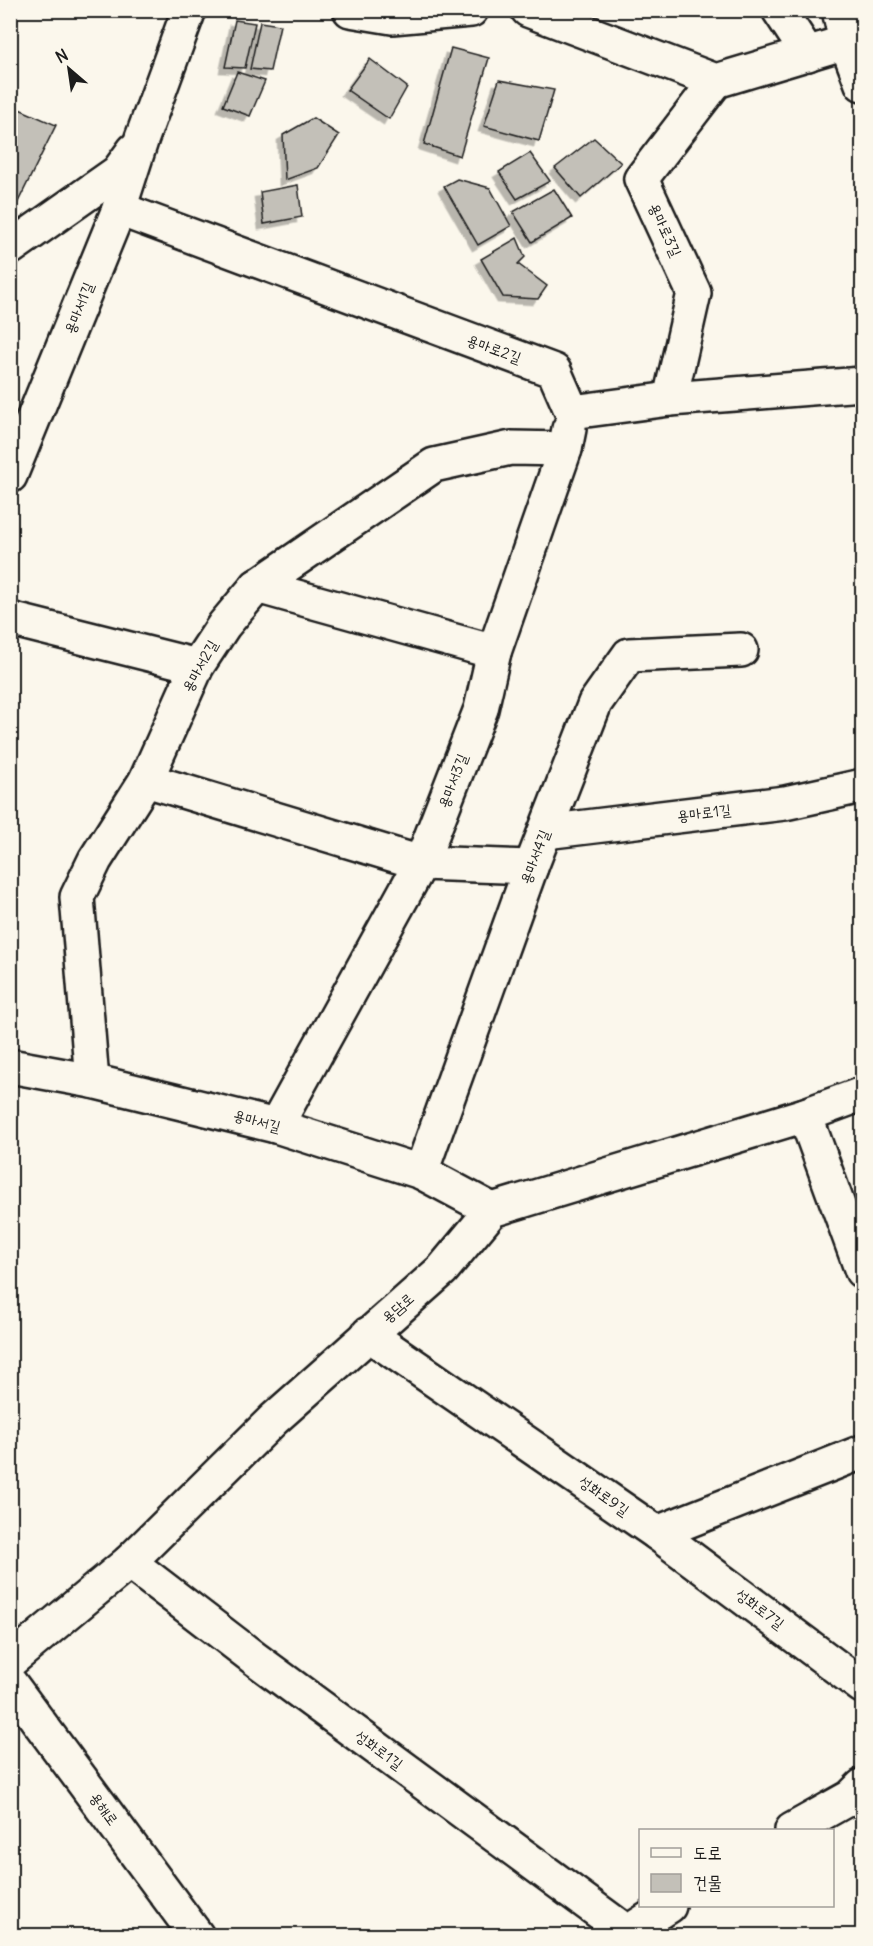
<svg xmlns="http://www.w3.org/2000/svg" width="873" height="1946" font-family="Delius,'Poor Story',sans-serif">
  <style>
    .building { fill: #c3c0b8; stroke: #1c1c1c; stroke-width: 1.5; filter: url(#shadow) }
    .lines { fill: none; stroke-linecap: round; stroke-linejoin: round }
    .minor-casing { stroke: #1c1c1c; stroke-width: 38 }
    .major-casing { stroke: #1c1c1c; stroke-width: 38 }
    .minor { stroke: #fbf7ec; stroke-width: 33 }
    .major { stroke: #fbf7ec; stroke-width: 33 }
    .labels { text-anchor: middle; stroke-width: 4.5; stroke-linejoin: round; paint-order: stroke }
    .street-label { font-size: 15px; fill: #1c1c1c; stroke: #fbf7ec }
  </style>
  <defs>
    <filter id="shadow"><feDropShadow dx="-5.5" dy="5.5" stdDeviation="0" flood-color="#0004"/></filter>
  </defs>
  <rect width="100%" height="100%" fill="#fbf7ec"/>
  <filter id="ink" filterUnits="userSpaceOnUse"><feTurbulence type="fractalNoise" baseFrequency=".0167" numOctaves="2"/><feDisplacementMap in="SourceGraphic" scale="12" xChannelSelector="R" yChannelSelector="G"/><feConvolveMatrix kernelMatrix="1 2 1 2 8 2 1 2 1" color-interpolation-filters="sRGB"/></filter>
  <g filter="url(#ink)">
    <g class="building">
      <polygon points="235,20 255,23 245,68 225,67"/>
      <polygon points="260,22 280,25 270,71 250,69"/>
      <polygon points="451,48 489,58 460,156 424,144"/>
      <polygon points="370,59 407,87 389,119 347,90"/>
      <polygon points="237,72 265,81 250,116 223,106"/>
      <polygon points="499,80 554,90 539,141 484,126"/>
      <polygon points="17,108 56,125 13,212 10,211 10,120"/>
      <polygon points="313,118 339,135 318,168 285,180 283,135"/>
      <polygon points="594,138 621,163 581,198 555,168"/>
      <polygon points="530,153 550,181 517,199 499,172"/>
      <polygon points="457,179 490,188 511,226 478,245 444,186"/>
      <polygon points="298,185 302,217 264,224 260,192"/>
      <polygon points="554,189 572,218 532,242 513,212"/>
      <polygon points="517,238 525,257 518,264 547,286 538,299 503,297 481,259"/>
    </g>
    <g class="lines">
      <defs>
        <g id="minor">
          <polyline points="350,10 392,17 471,10"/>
          <polyline points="528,10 716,81 846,42"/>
          <polyline points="779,10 808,54"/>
          <polyline points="839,10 846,42 862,84"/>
          <polyline points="119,209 554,371 572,412 670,399 862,384"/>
          <polyline points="10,248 118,172 134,150"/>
          <polyline points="670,399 694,293 641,179 716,81"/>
          <polyline points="10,476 119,209 142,138 189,10"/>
          <polyline points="257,586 494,652"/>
          <polyline points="10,619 197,666"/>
          <polyline points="146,780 421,863 531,867"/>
          <polyline points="545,832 785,803 862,786"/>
          <polyline points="10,1066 92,1081 276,1126 421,1172 492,1210"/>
          <polyline points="92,1081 77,897 95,860 146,780 197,666 224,625 257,586 434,465 511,448 565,449"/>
          <polyline points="805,1115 862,1271"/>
          <polyline points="276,1126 421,863 481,709 494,652 565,449 569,429"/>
          <polyline points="421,1172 531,867 595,703 629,655 741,650"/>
          <polyline points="368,1334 657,1533 862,1686"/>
          <polyline points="657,1533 862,1452"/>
          <polyline points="129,1562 254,1658 632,1936"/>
          <polyline points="10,1661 129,1562 274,1419 442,1270 492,1210 805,1115 862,1094"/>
          <polyline points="792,1830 851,1797 862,1786"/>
          <polyline points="622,1936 669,1906"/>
        </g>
        <polyline id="major" points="10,1683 197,1936"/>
      </defs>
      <use href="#minor" class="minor-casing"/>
      <use href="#major" class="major-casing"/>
      <use href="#minor" class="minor"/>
      <use href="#major" class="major"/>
    </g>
  </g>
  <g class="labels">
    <g class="street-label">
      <text transform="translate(665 230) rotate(65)" y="5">용마로3길</text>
      <text transform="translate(79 308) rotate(-68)" y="5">용마서1길</text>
      <text transform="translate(494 349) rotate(20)" y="5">용마로2길</text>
      <text transform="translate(200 666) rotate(-61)" y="5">용마서2길</text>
      <text transform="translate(453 781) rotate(-69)" y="5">용마서3길</text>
      <text transform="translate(704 813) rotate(-7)" y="5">용마로1길</text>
      <text transform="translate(535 857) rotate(-69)" y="5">용마서4길</text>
      <text transform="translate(257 1121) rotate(15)" y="5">용마서길</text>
      <text transform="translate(398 1308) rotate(-41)" y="5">용담로</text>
      <text transform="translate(604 1496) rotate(35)" y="5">성화로9길</text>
      <text transform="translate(760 1609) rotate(37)" y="5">성화로7길</text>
      <text transform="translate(379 1750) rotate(36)" y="5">성화로1길</text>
      <text transform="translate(104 1809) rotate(54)" y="5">용해로</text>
    </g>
  </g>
  <rect width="873" height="1946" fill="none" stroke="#fbf7ec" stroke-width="36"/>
  <rect x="18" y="18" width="837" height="1910" fill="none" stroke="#1c1c1c" stroke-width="2" filter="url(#ink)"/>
  <rect x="639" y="1829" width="195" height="78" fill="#fbf7ec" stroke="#a29f99" stroke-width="1.5"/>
  <rect x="651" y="1848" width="30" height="9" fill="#fbf7ec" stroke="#a29f99" stroke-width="1.5"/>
  <text x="693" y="1859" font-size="18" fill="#1c1c1c">도로</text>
  <rect x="651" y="1874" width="30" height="18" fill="#c3c0b8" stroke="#a29f99" stroke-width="1.5"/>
  <text x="693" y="1889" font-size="18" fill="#1c1c1c">건물</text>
  <g transform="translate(69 69) rotate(331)" stroke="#fbf7ec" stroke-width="4.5" paint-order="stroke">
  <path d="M0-4.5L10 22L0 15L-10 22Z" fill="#1c1c1c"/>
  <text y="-9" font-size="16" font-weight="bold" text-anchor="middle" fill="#1c1c1c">N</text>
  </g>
</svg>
